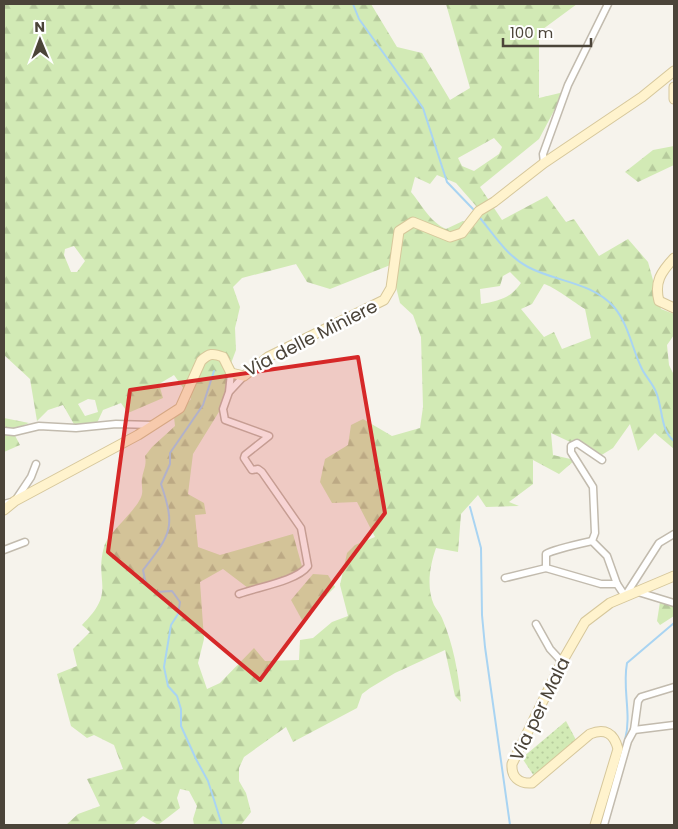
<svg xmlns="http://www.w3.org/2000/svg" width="678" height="829" font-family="Poppins,sans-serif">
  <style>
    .forest { fill: url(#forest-firs); fill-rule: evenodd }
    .park { fill: url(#park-dots) }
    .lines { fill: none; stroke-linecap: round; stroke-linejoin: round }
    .stream { stroke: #a9d4f2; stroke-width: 2 }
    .street-casing { stroke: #c2bbae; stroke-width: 9 }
    .secondary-casing { stroke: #d6c79b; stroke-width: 11 }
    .street { stroke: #fff; stroke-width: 6 }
    .secondary { stroke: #fff3cd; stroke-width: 9 }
    .marked { fill: #d62828; fill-opacity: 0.2; stroke: #d62828; stroke-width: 4; stroke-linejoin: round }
    .labels { text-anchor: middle; stroke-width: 5; stroke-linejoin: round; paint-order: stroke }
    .street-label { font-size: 18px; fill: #4b4439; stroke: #fff }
  </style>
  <defs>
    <pattern id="forest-firs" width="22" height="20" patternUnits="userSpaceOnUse" patternTransform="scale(1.25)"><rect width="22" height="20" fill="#d2eab5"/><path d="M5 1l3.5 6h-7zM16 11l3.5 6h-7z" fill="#b6ca9c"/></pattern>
    <pattern id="park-dots" width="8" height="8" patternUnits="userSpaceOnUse" patternTransform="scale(1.25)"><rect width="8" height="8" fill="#d2eab5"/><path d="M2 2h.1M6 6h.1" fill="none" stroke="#b6ca9c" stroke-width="1.8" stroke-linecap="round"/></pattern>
  </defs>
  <rect width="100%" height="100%" fill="#f6f3ec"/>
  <g class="forest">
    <path d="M4,4H371L397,47L422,53L450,100L470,88L446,4H577L539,32V98L564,92L539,139L480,187L502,220L547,196L566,222L574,219L599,256L628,239L648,262L661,309L674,314V335L667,345L669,365L674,375V449L655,433L638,451L630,424L613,448L600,456L551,433L553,455L575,460L559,474L533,460V484L509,502L519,506L486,507L478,495L461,514L458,552L436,548C430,565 426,587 434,605C436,609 440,613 442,618C453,643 459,675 461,702L455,696L445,650L395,673L370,688L362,694L357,708L293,742L286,727L244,757L239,768V781L246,793L251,812L241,825H194L193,819L197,806L189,791L180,789L177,798L180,808L158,825L143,816L133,825H66L78,814L100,806L87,779L123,769L114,745L94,735L87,738L71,726L57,674L77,666L73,649L90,632L82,625C117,591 94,583 104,547C108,532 139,509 142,494C143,489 141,484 142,479C143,470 147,466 145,456L152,447L175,426L174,417L191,399L174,375L159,384L163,398L128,413L121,403L103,410L97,423L75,426L63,405L48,410L37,421L30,379L4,355ZM494,138L502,147L499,154L474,171L462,166L458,158ZM437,175L456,183L483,214L474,226L463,221L446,229C430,222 422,205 411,192L415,177L430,184ZM74,246L85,261L77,272H71L64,255L65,249ZM398,262L396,287L400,303L413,315L421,337L423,407L420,428L392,436L363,419L351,425L348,445L325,459L320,482L332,503L357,502L375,537L355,545L347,553L340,585L348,616L332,622L313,638L300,640L299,660L265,661L254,648L220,683L207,689L198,663L204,639L200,582L223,569L248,588L303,570L293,534L220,555L198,547L195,515L206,514L204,503L188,494L193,454L225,402L227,374L236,350L235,328L240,307L233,287L242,278L296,264L307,282L330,289ZM510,272L521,283C511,298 499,301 481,304L480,289L500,286L503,276ZM544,284C553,286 575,303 585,309L591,338L562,349L554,332L544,337L521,309L532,304ZM88,399L95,400L98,412L85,416L78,404Z"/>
    <polygon points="674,146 674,165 638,182 625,172 653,150"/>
    <polygon points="4,418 29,423 12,430 20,445 4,452"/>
    <polygon points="313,574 328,575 335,587 302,620 291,600"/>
    <polygon points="660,602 674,606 674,616 660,625 657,621"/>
  </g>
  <polygon class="park" points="566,721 576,740 554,761 534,776 522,758"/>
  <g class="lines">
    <g class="stream">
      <polyline points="353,4 359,19 423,108 447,182 473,209"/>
      <path d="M480,218C495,236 507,256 528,267C556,282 592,282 614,307C629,325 632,349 642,369C646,377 653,384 656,392C663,408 660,430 674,441"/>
      <path d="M214,371L203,405L170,453V464L161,484C176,528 171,534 143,570L146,585L157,592L172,591L180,602L178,614L171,625L164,667L168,686L177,696L181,709V726L196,759L208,781L222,825"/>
      <polyline points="470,507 481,548 482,615 485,647 510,825"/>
      <path d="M625,740C632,714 622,689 627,663L674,623"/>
    </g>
    <defs>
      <g id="street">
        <polyline points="544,163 543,154 568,85 608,4"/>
        <path d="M231,373L229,392L223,409L225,420L269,436L245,455L244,458L252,470L258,469L262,472L301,528L308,566C297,581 258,587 239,594"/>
        <polyline points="230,391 244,376"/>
        <polyline points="4,431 14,432 39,426 76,428 116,424 153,425"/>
        <polyline points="602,460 577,443 571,446 571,452 593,487 595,533 592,541 607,556 617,584"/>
        <polyline points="4,504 15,501 31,477 36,464"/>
        <path d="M592,541C583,543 552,550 546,554V568L601,584H617L625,596L659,543L674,534"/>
        <polyline points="4,550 25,542"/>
        <polyline points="505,578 546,568"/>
        <polyline points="638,592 674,603"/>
        <polyline points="536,624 550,649 562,662"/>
        <polyline points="634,730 638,701 641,697 674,687"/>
        <polyline points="604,825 628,741 634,730 674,725"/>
      </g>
      <g id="secondary">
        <polyline points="674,87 674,99"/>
        <path d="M674,258C661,272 654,282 659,301L674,308"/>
        <path d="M4,510L15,501L138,435L180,408L201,361C209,353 213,353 223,357L231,373L244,376L268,357L384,300L391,288L399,231L413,222L450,237L462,233L479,211L494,202L544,163L642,97L674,71"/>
        <path d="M595,825L618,749C614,733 605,728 590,734L532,783C519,784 511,777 512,764L562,662L585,622L610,603L674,576"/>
      </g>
    </defs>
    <use href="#street" class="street-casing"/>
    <use href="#secondary" class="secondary-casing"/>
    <use href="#street" class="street"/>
    <use href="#secondary" class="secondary"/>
  </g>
  <path class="marked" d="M358,357L385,513L260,680L108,552L130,390Z"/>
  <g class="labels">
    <g class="street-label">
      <text transform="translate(311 338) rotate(-27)" y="6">Via delle Miniere</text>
      <text transform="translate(540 709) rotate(-64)" y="6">Via per Mala</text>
    </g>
  </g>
  <rect width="678" height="829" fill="none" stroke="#4b4439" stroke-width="10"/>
  <g transform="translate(40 40) rotate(359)" stroke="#ffffff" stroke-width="4" paint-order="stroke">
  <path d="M0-4L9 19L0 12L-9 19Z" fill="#4b4439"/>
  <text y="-8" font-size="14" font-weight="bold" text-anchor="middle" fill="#4b4439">N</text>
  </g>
  <path d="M503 38v8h88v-8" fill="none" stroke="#4b4439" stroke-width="2.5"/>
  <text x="510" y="38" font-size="15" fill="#4b4439" stroke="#ffffff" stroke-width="4" paint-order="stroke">100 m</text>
</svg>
